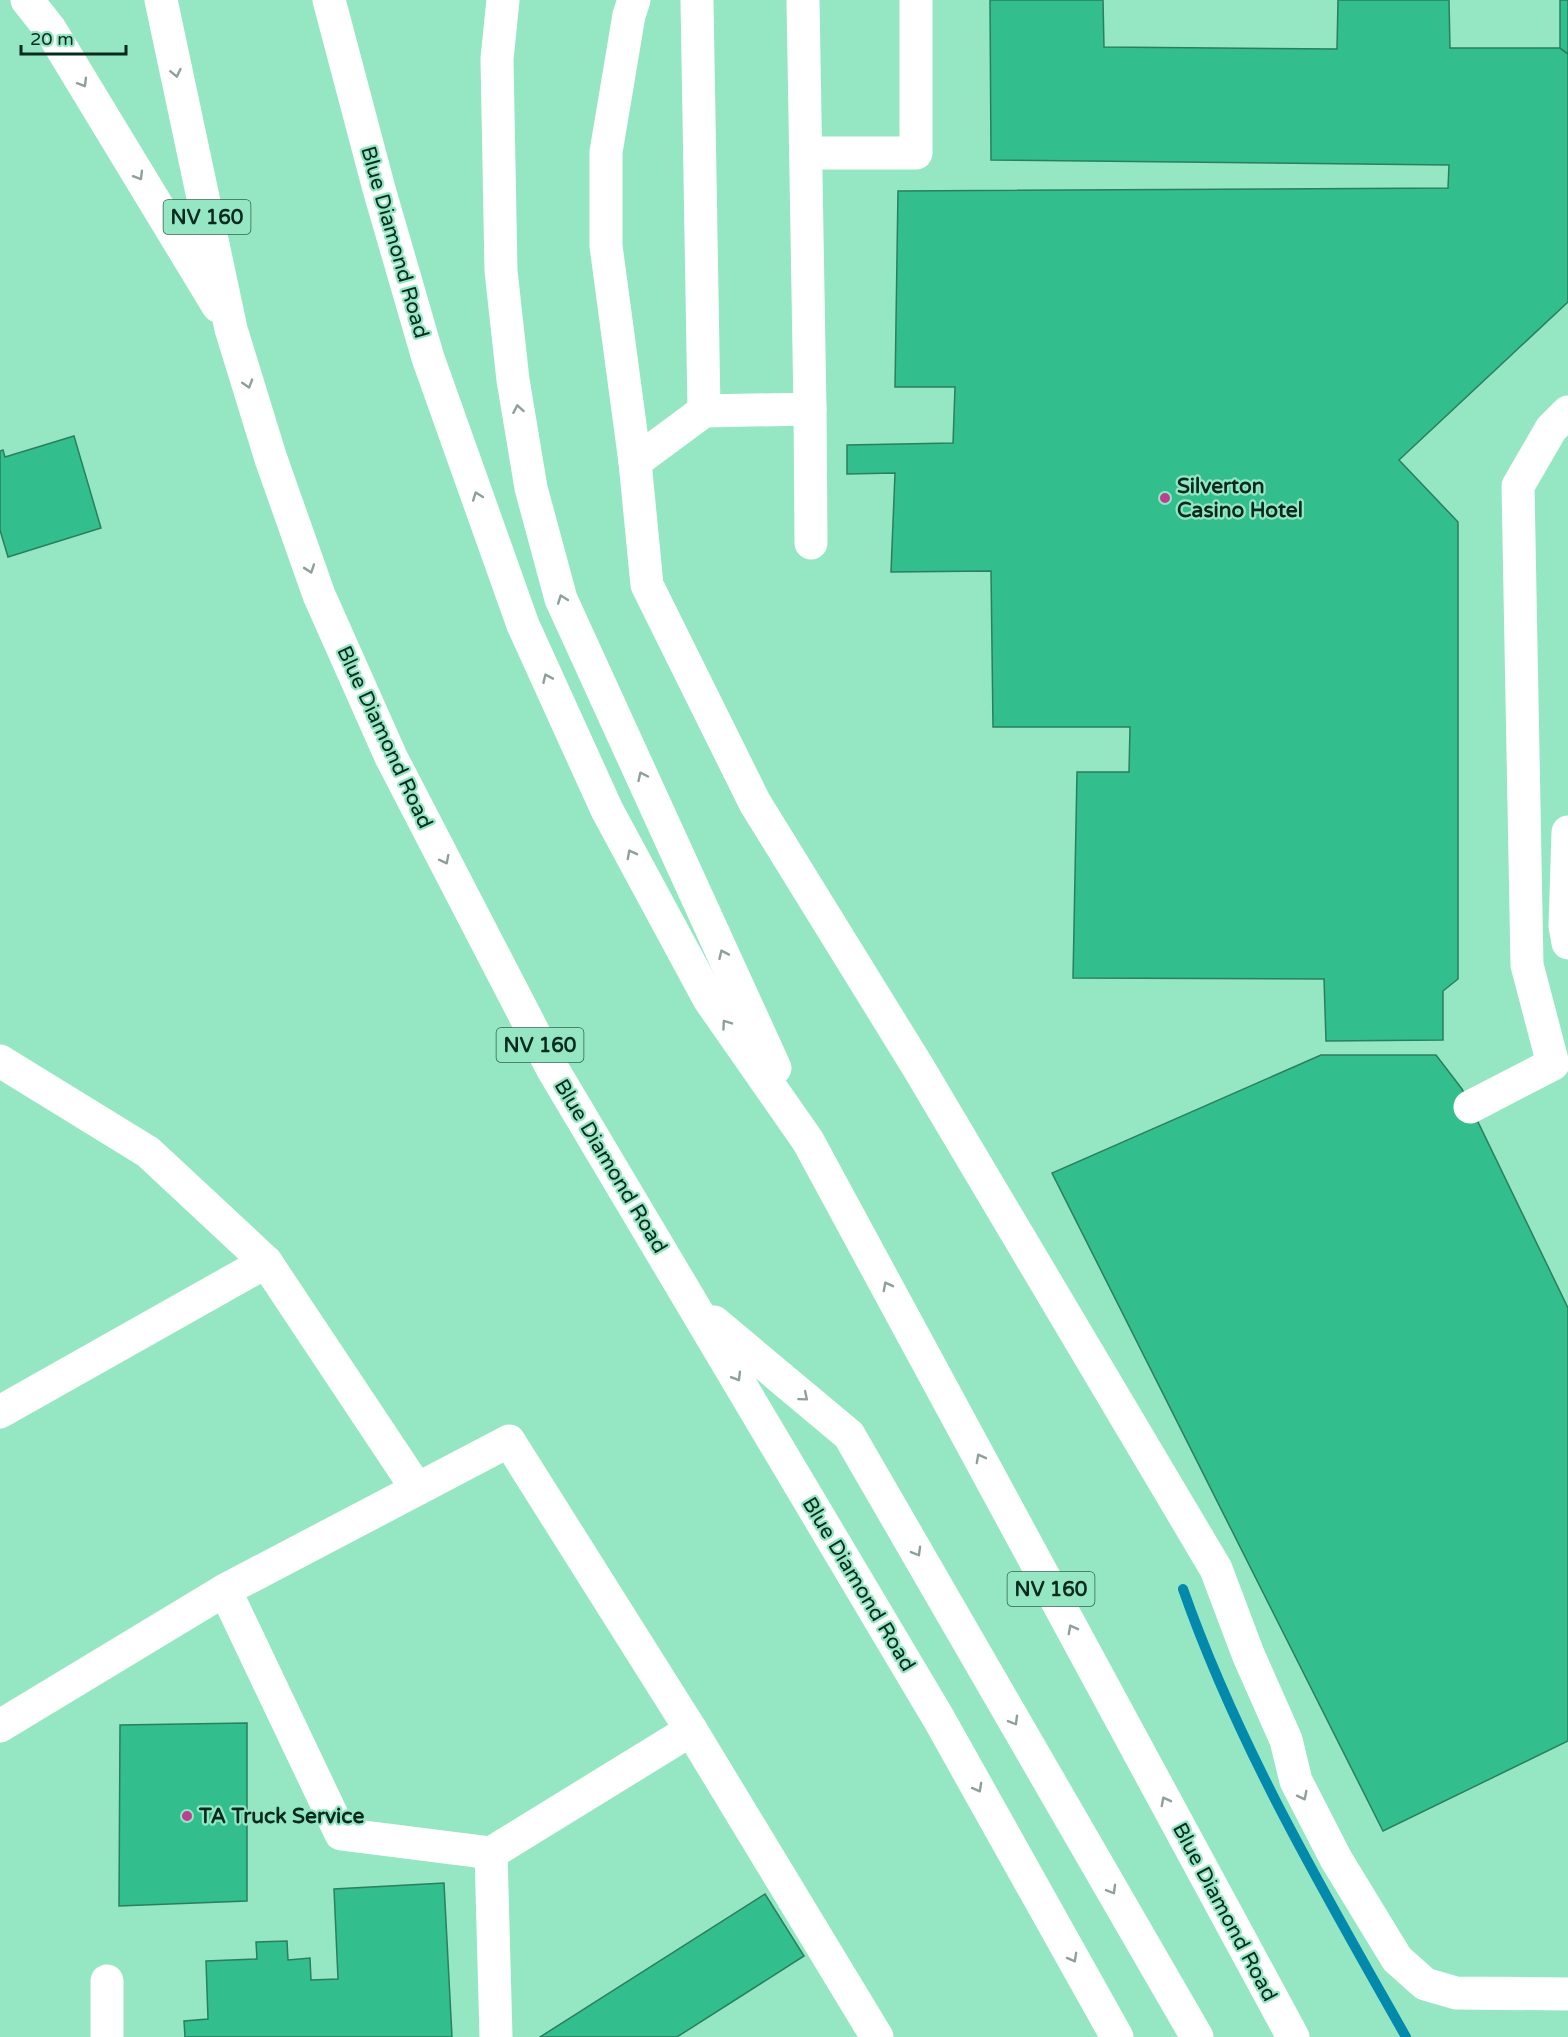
<svg xmlns="http://www.w3.org/2000/svg" width="1568" height="2037" font-family="'Varela Round',sans-serif">
  <style>
    .lines { fill: none; stroke-linecap: round; stroke-linejoin: round }
    .stream { stroke: #0289ac; stroke-width: 10 }
    .building { fill: #32be8d; stroke: #2a7f5f; stroke-width: 1.5 }
    .minor { stroke: #fff; stroke-width: 33 }
    .highway { stroke: #fff; stroke-width: 33 }
    .oneway { stroke: #8f9f99 }
    .poi-dot { fill: #bc4090; stroke: #95e7c3; stroke-width: 2 }
    .labels { text-anchor: middle; stroke-width: 4.5; stroke-linejoin: round; paint-order: stroke }
    .shield { fill: #95e7c3; stroke: #31634f; stroke-width: 1.5 }
    .shield-label { font-size: 20px; font-weight: bold; fill: #062a1d }
    .street-label { font-size: 21px; fill: #062a1d; stroke: #95e7c3 }
    .poi-label { font-size: 21px; font-weight: bold; fill: #062a1d; stroke: #95e7c3; text-anchor: start }
  </style>
  <rect width="100%" height="100%" fill="#95e7c3"/>
  <g class="lines">
    <path class="stream" d="M1183,1589C1238,1746 1324,1892 1406,2037"/>
  </g>
  <g class="building">
    <polygon points="990,0 1103,0 1104,47 1337,49 1338,0 1449,0 1450,48 1560,48 1568,54 1568,302 1399,460 1458,522 1458,979 1443,991 1443,1040 1326,1041 1324,979 1073,978 1077,772 1129,772 1130,727 993,727 991,571 891,572 895,473 847,474 847,445 953,443 955,387 895,387 898,191 1448,188 1449,165 991,160"/>
    <polygon points="1560,0 1568,0 1568,54 1560,48"/>
    <polygon points="74,436 101,528 8,557 0,530 0,451 3,450 5,457"/>
    <polygon points="1321,1055 1436,1055 1462,1089 1568,1308 1568,1741 1383,1831 1052,1173"/>
    <polygon points="247,1723 247,1901 119,1906 120,1725"/>
    <polygon points="444,1883 452,2037 185,2037 184,2021 208,2019 206,1961 257,1959 256,1942 287,1941 288,1960 310,1958 311,1980 338,1979 334,1889"/>
    <polygon points="765,1894 804,1956 677,2037 540,2037"/>
  </g>
  <g class="lines">
    <g class="minor">
      <polyline points="634,0 629,15 606,152 606,246 635,462 647,585 755,803 918,1067 1216,1569 1248,1654 1286,1740 1296,1781 1336,1859 1397,1959 1425,1984 1456,1993 1568,1994"/>
      <polyline points="806,153 916,153 916,0"/>
      <polyline points="810,409 811,543"/>
      <polyline points="704,411 810,409 803,0"/>
      <polyline points="635,462 704,411 697,0"/>
      <polyline points="1568,832 1565,926 1568,943"/>
      <polyline points="0,1061 148,1152 266,1262 417,1489"/>
      <polyline points="1470,1107 1553,1064 1527,965 1518,486 1551,429 1568,412"/>
      <polyline points="0,1412 266,1262"/>
      <polyline points="225,1590 509,1441 691,1730"/>
      <polyline points="0,1726 225,1590 341,1834 491,1853 691,1730 877,2037"/>
      <polyline points="491,1853 496,2037"/>
      <polyline points="107,1981 107,2037"/>
    </g>
    <g class="highway">
      <polyline points="27,0 50,29 218,306"/>
      <polyline points="161,0 231,329 271,459 319,595 391,757 552,1068 939,1719 1117,2037"/>
      <polyline points="329,0 379,189 428,358 523,625 607,810 709,999 808,1141 1293,2037"/>
      <polyline points="503,0 497,59 501,271 513,380 531,488 561,599 775,1068"/>
      <polyline points="714,1322 849,1435 1197,2037"/>
    </g>
  </g>
  <defs><path id="oneway-chevron" d="M-2-3.5L2.5 0L-2 3.5" fill="none" stroke-width="1.6" stroke-linecap="round" stroke-linejoin="round" transform="scale(1.5)"/></defs>
  <g class="oneway">
    <use href="#oneway-chevron" transform="translate(176 73) rotate(78)"/>
    <use href="#oneway-chevron" transform="translate(83 83) rotate(59)"/>
    <use href="#oneway-chevron" transform="translate(139 176) rotate(59)"/>
    <use href="#oneway-chevron" transform="translate(248 384) rotate(73)"/>
    <use href="#oneway-chevron" transform="translate(518 409) rotate(-100)"/>
    <use href="#oneway-chevron" transform="translate(477 496) rotate(-110)"/>
    <use href="#oneway-chevron" transform="translate(310 569) rotate(71)"/>
    <use href="#oneway-chevron" transform="translate(562 599) rotate(-110)"/>
    <use href="#oneway-chevron" transform="translate(547 678) rotate(-114)"/>
    <use href="#oneway-chevron" transform="translate(642 776) rotate(-115)"/>
    <use href="#oneway-chevron" transform="translate(631 854) rotate(-118)"/>
    <use href="#oneway-chevron" transform="translate(445 860) rotate(63)"/>
    <use href="#oneway-chevron" transform="translate(723 954) rotate(-114)"/>
    <use href="#oneway-chevron" transform="translate(726 1024) rotate(-125)"/>
    <use href="#oneway-chevron" transform="translate(887 1286) rotate(-118)"/>
    <use href="#oneway-chevron" transform="translate(737 1377) rotate(59)"/>
    <use href="#oneway-chevron" transform="translate(804 1397) rotate(40)"/>
    <use href="#oneway-chevron" transform="translate(980 1458) rotate(-118)"/>
    <use href="#oneway-chevron" transform="translate(917 1552) rotate(60)"/>
    <use href="#oneway-chevron" transform="translate(1072 1629) rotate(-118)"/>
    <use href="#oneway-chevron" transform="translate(1014 1721) rotate(60)"/>
    <use href="#oneway-chevron" transform="translate(978 1788) rotate(61)"/>
    <use href="#oneway-chevron" transform="translate(1303 1796) rotate(63)"/>
    <use href="#oneway-chevron" transform="translate(1165 1801) rotate(-118)"/>
    <use href="#oneway-chevron" transform="translate(1112 1890) rotate(60)"/>
    <use href="#oneway-chevron" transform="translate(1073 1958) rotate(61)"/>
  </g>
  <g class="poi-dot">
    <circle cx="1165" cy="498" r="6"/>
    <circle cx="187" cy="1816" r="6"/>
  </g>
  <g class="labels">
    <g class="shield">
      <rect x="163.5" y="200" width="87" height="34" rx="4.5"/>
      <rect x="496.5" y="1028" width="87" height="34" rx="4.5"/>
      <rect x="1007.5" y="1572" width="87" height="34" rx="4.5"/>
    </g>
    <g class="shield-label">
      <text x="207" y="224">NV 160</text>
      <text x="540" y="1052">NV 160</text>
      <text x="1051" y="1596">NV 160</text>
    </g>
    <g class="street-label">
      <text transform="translate(395 242) rotate(74)" y="7">Blue Diamond Road</text>
      <text transform="translate(385 737) rotate(65)" y="7">Blue Diamond Road</text>
      <text transform="translate(611 1166) rotate(59)" y="7">Blue Diamond Road</text>
      <text transform="translate(859 1584) rotate(59)" y="7">Blue Diamond Road</text>
      <text transform="translate(1225 1912) rotate(62)" y="7">Blue Diamond Road</text>
    </g>
    <g class="poi-label">
      <text x="1177" y="493">Silverton<tspan x="1177" dy="24">Casino Hotel</tspan></text>
      <text x="199" y="1823">TA Truck Service</text>
    </g>
  </g>
  <path d="M21 45v9h105v-9" fill="none" stroke="#062a1d" stroke-width="3"/>
  <text x="30" y="45" font-size="18" fill="#062a1d" stroke="#95e7c3" stroke-width="4.5" paint-order="stroke">20 m</text>
</svg>
